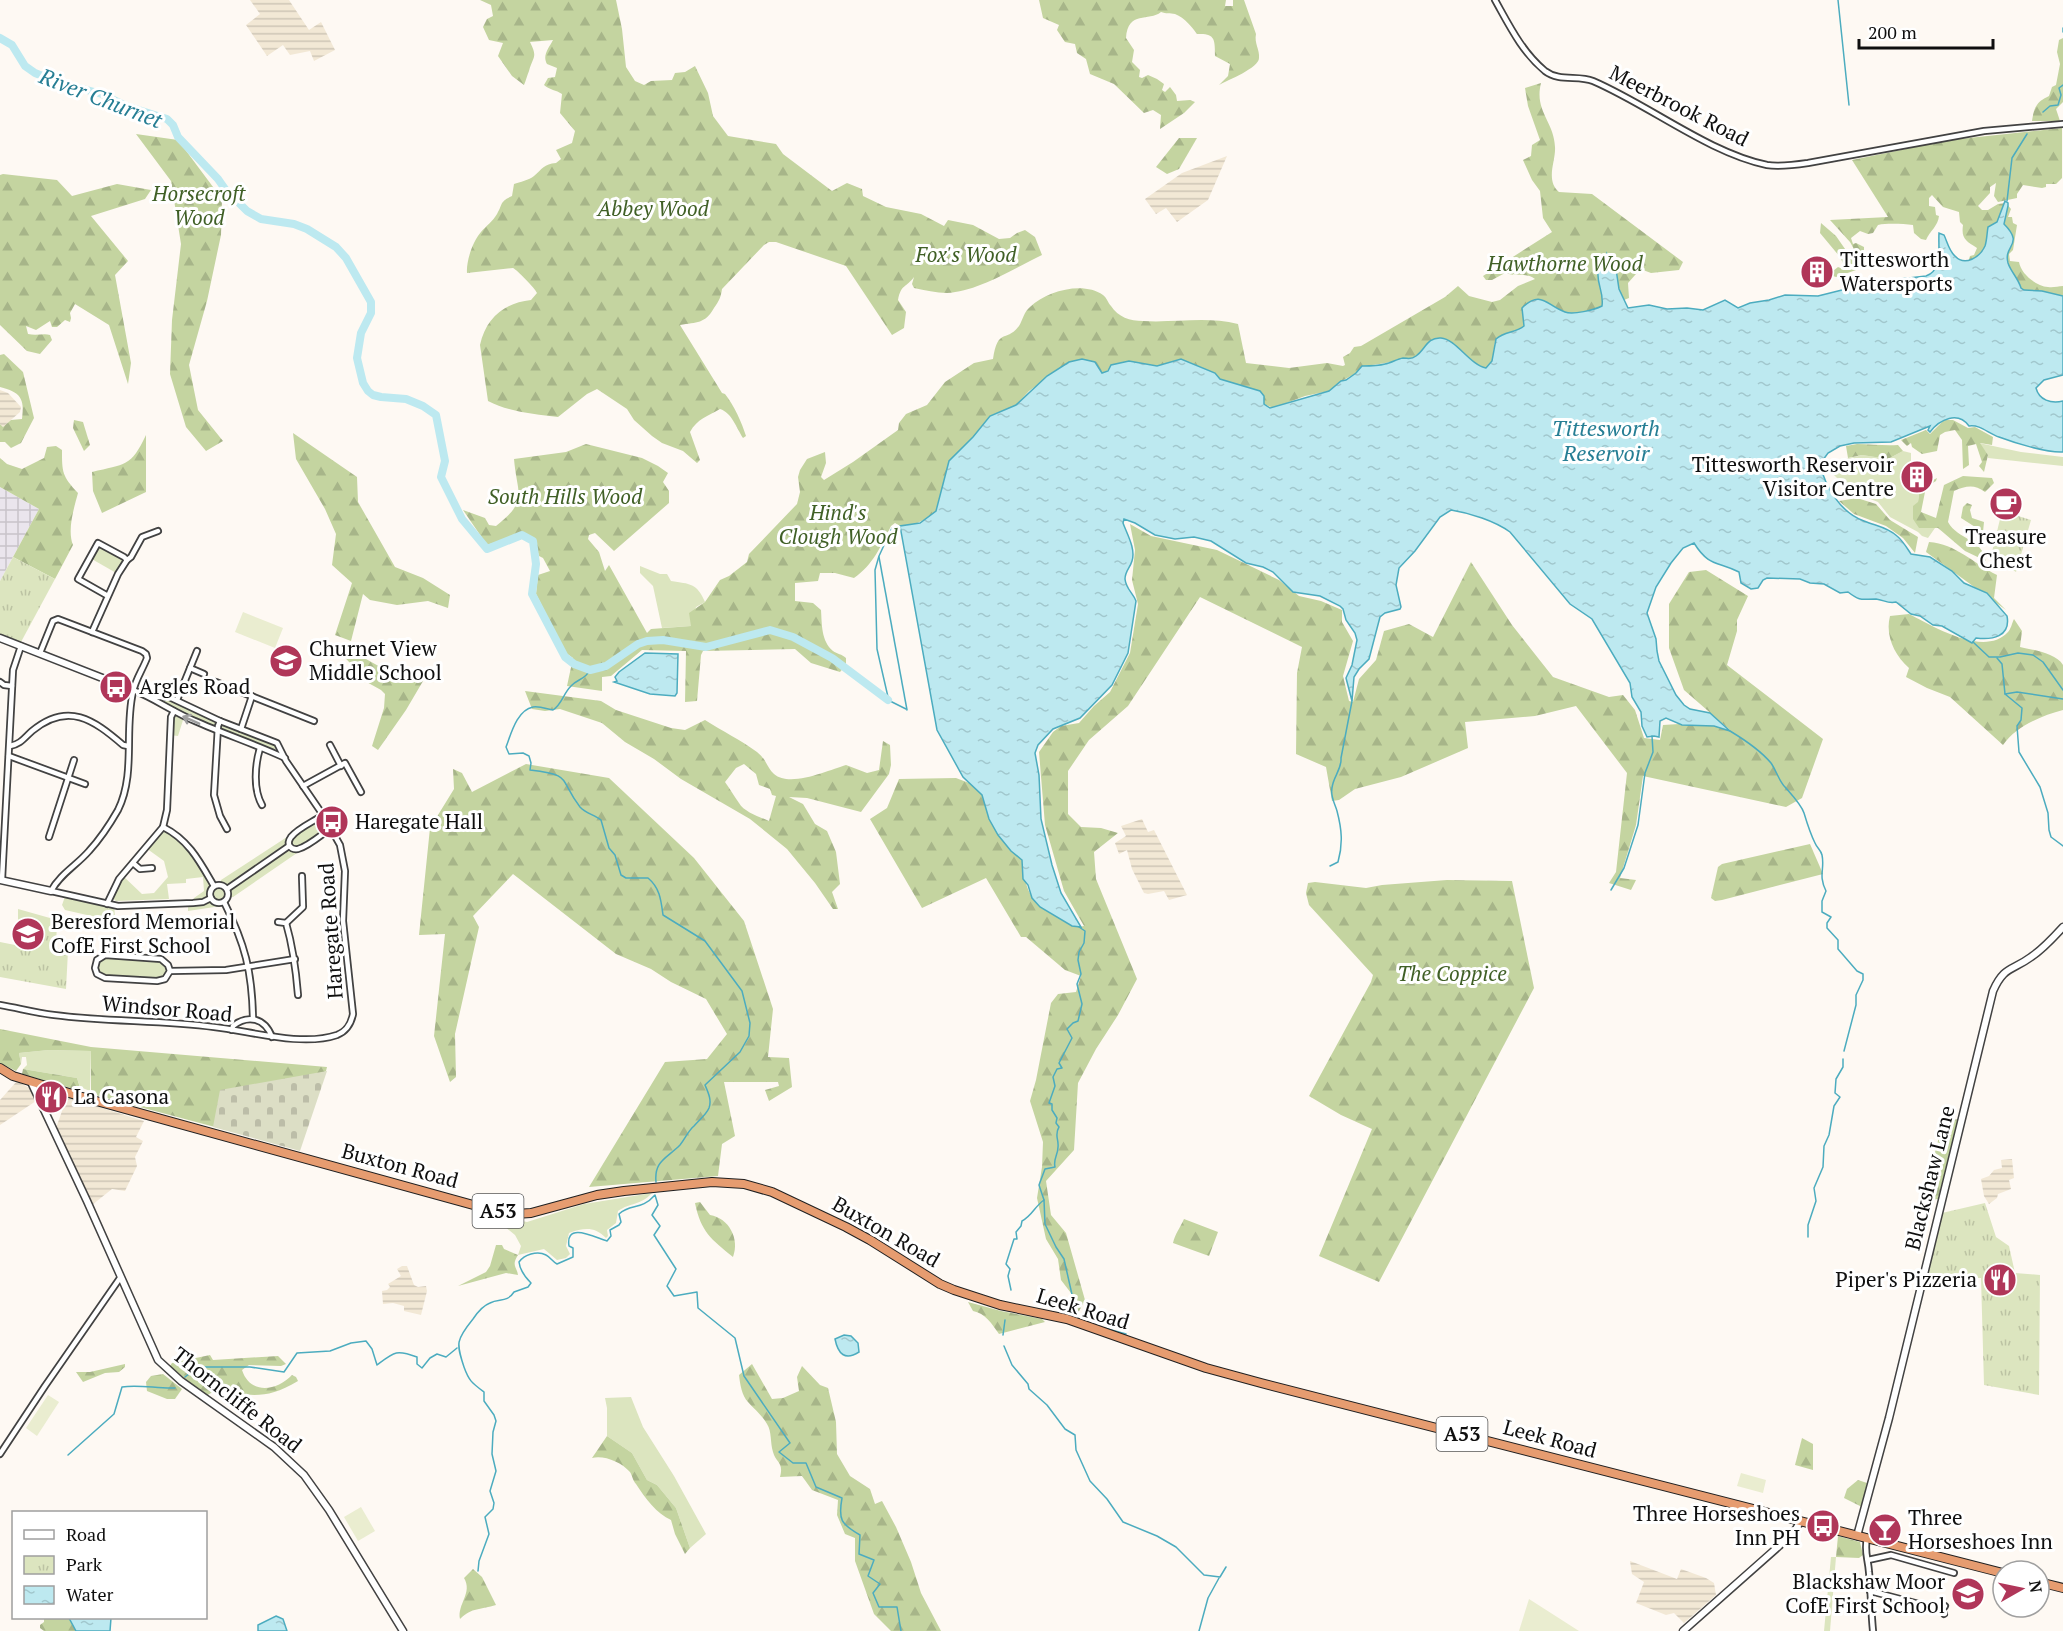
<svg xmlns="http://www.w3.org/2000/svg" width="2063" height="1631" font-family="'PT Serif',serif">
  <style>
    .industrial { fill: url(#industrial-grid) }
    .farmland { fill: url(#farmland-rules) }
    .grass { fill: #dce5bf }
    .forest { fill: url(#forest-firs); fill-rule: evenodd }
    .cemetery { fill: url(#cemetery-stones) }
    .park { fill: url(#park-tufts) }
    .pitch { fill: #eaedd0 }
    .water { fill: url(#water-ripples); stroke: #4cacbf; stroke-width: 1.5 }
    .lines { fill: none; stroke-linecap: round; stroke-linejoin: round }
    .stream { stroke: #4cacbf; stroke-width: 1.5 }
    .river { stroke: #bde9f0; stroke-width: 8 }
    .minor-casing { stroke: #424242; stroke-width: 8 }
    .tertiary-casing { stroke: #424242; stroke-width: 9 }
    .trunk-casing { stroke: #202020; stroke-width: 10 }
    .minor { stroke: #fff; stroke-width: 4.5 }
    .tertiary { stroke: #fff; stroke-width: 6 }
    .trunk { stroke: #e69c70; stroke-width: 8 }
    .oneway { stroke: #9f9f9f }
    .labels { text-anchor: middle; stroke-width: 6; stroke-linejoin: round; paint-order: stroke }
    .shield { fill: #fff; stroke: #575757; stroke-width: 1.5 }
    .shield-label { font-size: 20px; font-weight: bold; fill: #0f0f0f }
    .street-label { font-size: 21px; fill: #0f0f0f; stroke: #fff }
    .park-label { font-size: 21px; font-style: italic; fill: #406026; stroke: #fff }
    .poi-label { font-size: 21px; fill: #0f0f0f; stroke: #fff; text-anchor: start }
    .water-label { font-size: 22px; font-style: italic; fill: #267e94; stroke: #fff }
  </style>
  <defs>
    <pattern id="industrial-grid" width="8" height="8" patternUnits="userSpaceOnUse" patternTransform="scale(1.5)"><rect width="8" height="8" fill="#eae5ed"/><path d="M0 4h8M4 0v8" fill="none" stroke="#c8c3ca"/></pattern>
    <pattern id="farmland-rules" width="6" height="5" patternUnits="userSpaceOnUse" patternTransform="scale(1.5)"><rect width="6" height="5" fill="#f2e8d5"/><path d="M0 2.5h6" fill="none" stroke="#cec6b6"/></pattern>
    <pattern id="forest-firs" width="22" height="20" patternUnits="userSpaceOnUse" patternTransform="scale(1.5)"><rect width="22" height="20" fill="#c4d4a0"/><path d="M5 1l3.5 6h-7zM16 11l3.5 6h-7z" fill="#a7b589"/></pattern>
    <pattern id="cemetery-stones" width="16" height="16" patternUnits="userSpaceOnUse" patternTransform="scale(1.5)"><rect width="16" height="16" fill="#dcdec5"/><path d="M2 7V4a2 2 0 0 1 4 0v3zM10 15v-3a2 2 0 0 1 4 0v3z" fill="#bcbda8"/></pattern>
    <pattern id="park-tufts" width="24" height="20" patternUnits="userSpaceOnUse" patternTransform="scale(1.5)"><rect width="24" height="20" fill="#dce5bf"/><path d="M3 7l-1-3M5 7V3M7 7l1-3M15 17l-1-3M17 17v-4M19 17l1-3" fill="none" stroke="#bcc3a3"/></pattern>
    <pattern id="water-ripples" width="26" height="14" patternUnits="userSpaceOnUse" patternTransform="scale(1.5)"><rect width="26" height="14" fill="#bde9f0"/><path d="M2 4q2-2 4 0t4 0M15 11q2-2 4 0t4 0" fill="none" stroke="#a1c7cd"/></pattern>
  </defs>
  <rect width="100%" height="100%" fill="#fef9f3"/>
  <polygon class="industrial" points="0,487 39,509 0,581"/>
  <g class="farmland">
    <polygon points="250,0 289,0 309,30 321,22 335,50 314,61 310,51 290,55 283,45 267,56 246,25 260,14"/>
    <polygon points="1227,156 1208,200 1177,222 1166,208 1156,214 1145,199 1182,173"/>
    <polygon points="0,390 8,393 21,407 20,412 3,427 0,424"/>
    <polygon points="1142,819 1148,832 1154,830 1187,895 1169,900 1164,891 1148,894 1144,893 1132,869 1127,850 1119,854 1115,843 1126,836 1121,826"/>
    <polygon points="17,1081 31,1089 36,1101 0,1125 0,1100"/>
    <polygon points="67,1097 144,1121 136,1137 143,1141 135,1157 137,1166 125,1191 112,1189 92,1205 56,1128"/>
    <polygon points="2012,1159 2014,1178 2009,1180 2011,1189 1998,1194 1997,1198 1989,1204 1984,1196 1981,1179 1989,1176 1994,1170 2002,1168 2001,1160"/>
    <polygon points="402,1266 407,1266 414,1285 418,1287 426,1286 427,1291 421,1315 404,1311 404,1306 393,1303 383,1304 382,1291 387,1290 390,1287 388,1284 401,1276 397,1269"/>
    <polygon points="1630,1561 1677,1579 1681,1569 1706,1578 1714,1583 1716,1595 1684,1623 1674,1613 1666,1615 1636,1603 1644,1582 1632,1574"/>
  </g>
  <g class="grass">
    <polygon points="1979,443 2021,452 2063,457 2063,466 1988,458 1988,455"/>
    <polygon points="1903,451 1911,453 1911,468 1904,467 1902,482 1913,483 1913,487 1920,487 1918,502 1919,528 1935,528 1928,538 1922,536 1918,532 1890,517 1878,502 1850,491 1830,471 1830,463 1862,455 1888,459"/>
    <polygon points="98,543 127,560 118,574 90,558"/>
    <path d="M640,566L660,574H667L671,581C690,584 697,583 705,602L696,607L691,626L662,628L653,586L640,573Z"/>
    <polygon points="166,697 275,744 276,748 271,752 184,717 178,736 170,735 174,711 162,702"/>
    <polygon points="322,820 327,824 325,830 299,847 291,846 291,840 294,837 318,821"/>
    <polygon points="163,827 182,838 211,881 209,882 211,890 220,885 221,880 287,837 289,839 288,842 296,849 297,853 233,897 228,897 224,902 219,903 221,906 188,911 188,903 193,903 194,898 204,891 203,877 186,879 186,883 167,884 169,899 116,901 109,895 122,875 142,894 154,893 168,877 164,861 146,848"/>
    <polygon points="66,894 114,905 115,916 109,920 65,910 62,905"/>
    <polygon points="107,957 160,960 166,965 167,972 160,979 105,977 99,974 97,970 98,962"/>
    <polygon points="49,1050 91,1051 90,1091 80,1087 77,1078 23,1069 27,1065 26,1057 22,1057 21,1064 19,1053"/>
    <path d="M652,1193C640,1206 631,1202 618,1211L616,1223L607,1230L608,1236L606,1238C594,1226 584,1228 569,1233L566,1246L570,1254L566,1258L557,1260L544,1249L518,1255L521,1246L515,1235L489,1214L527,1222L584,1204Z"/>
    <polygon points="631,1397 643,1427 674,1476 706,1534 690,1548 676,1508 657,1485 647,1480 632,1453 607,1436 607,1408 605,1398"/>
    <polygon points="1831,1557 1836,1557 1830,1631 1824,1631"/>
  </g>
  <g class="forest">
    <path d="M480,0H616L622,29L626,67L635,81L644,85L651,81L672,80L675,73L685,72L695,66L708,93L713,116L728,136L776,144L783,154L832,191L847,183L862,189L863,196L886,207L921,214L944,226L948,220L973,225L999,239L1010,238L1017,233L1025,230L1035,237L1042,255C1015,268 977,292 947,293C936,293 925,290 914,288L912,284L914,277C906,288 901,284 898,300L906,312L904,328L892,335L846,266L776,242H769L764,245L722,289C721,297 719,301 714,308C705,324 697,322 680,325L722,393L725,394C734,405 742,423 746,436L743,438C736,427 732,413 720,409C708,416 697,419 690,432L700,460L697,463L683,451L662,443L652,436L634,420L627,409L597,389L587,394L558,417C534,414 509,412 488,401L480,345C486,318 504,303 531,300L537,293C535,288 517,270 513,268L467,273C466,261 473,241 481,232C486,226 493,221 497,214C503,204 499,202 512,196L514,184C520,182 529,180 534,176C542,169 544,164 556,163L561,159L556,150L572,143L575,131L560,113L562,94C556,90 550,90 544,85L548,78L555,77L557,68L547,64C542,55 549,48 553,40L530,42C538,58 533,56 529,71C527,76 526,80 524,85L512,76L498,56L503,43L489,40L483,27L487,19L493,16L491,5Z"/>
    <path d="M1039,0H1226L1225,6H1233V0H1244L1256,34C1254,43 1260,50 1259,58C1259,68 1228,80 1219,85L1228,76L1230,64L1215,56C1215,39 1215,33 1197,34C1192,27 1185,18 1175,14C1170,13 1166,14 1161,12C1149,22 1128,10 1126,38L1134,50L1132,62L1140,70L1139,77L1142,78L1148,75L1157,79L1164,84L1162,90L1165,92L1170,87L1176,95L1177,101L1190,100L1195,102L1184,113L1160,129L1161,115L1153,110L1144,113L1114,84L1090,74L1086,59L1077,53L1075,44L1065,42L1057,30L1059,25L1043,18Z"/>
    <path d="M2063,38V102L2056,109L2060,121H2032C2034,108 2036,102 2049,96L2052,87L2056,85L2060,64L2057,52L2059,40Z"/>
    <path d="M1541,83C1534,111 1554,121 1555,147C1556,161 1545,180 1559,192L1592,194L1683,262L1679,270L1651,273L1643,270L1636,274L1628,283L1629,298L1624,300L1617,283L1616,269L1612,264L1609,257L1606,256L1607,261L1598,273C1597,285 1604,293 1602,306C1594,310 1573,315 1565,312C1548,306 1540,290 1522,308L1524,326L1495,342L1492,361L1486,368C1468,365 1459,342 1439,339C1425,338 1424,354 1413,358C1409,360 1404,358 1399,360C1386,363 1376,365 1362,366L1356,373L1340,382L1329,391L1305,396L1273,408L1264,404V396L1260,391L1220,379L1210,371L1181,359L1157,366L1129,361L1102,373L1095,362L1064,365L1029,391L1016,405L990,416L974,437L949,461L936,511L930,517L915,524L900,526L895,523L891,526C881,546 873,565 854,578L835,573H820L818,581L795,583V601L813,603L821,610C822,624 821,641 833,651C837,654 842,654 846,658V665L840,672L811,663L795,649L703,651L701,655L697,701L685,702L686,651L642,650L611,676L602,677V691L567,686L573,658L566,653L536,594L538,575L550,571L543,558L539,556L535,541L522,534L506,541L505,539L487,545L463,510L485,518L489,525L496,526C529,500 517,495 514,459L566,452L586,444L642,458L658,466L668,473L663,482L669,491V503L614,551L595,533L589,535L588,539L599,552L605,571L609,565L647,633L651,629L691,626L689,613L705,602L720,580L729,576L747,562L749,554L797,504L800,492L798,477L800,470L807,459L825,452L826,463L821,477L824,480L853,462L898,430L899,423L906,414L927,405L945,382L974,363L993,359C998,327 1006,343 1019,326C1023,319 1024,312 1030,307C1047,291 1083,281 1103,295C1107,298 1108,303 1111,306C1118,317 1130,321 1143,321C1175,323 1206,316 1238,324L1246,363L1289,368L1327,363L1343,366L1345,365L1343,357L1350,353L1354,347L1361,346L1445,297L1458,286L1469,296L1492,302L1500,300L1518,286L1535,279C1526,272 1515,277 1505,273L1492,280H1486L1483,276L1552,232L1543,218L1540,191L1532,180L1523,160L1531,156L1532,145L1540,140L1528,106L1525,88Z"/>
    <path d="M2062,128V178L2056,184H2046V187L2042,188L2023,185L2017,194V198L1998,202L1994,196L1996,183L1990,187V193L1978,206L1982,210H1988L1998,204L2006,203L2011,209L2008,217H2012L2013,223L2017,225L2013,250L2009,254L2010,261L2019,262C2021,274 2036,286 2048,287C2053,288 2058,286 2063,286V302L2019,290L2021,287V285H2017L1966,268L1970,256L1974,255L1977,248C1966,241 1961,239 1963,225L1960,222L1959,212L1943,207L1932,195L1929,198V206L1935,207L1936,215L1939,216C1938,226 1930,231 1926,240L1921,239L1914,233L1913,225C1903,224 1888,223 1878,225L1873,233L1868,234L1860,231L1851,238L1853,244L1856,243L1864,247V251L1861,252L1863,265L1850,242L1830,220L1888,217L1852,160L1950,140Z"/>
    <polygon points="136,134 178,140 222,199 221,235 207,301 189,365 198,410 223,441 206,451 186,427 170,374 172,320 181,244 171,181"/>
    <polygon points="1179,138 1197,138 1179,169 1167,174 1156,167"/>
    <path d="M3,174L57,180L72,196L117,184L151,190L145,199L91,216L128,261L115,275L131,363L128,384L109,325L75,304L70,313L71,318L70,322L65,320L57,327H52L50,321L36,330L26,326L28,334C37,336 44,333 50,335L52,340L40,354L27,351L0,325V175Z"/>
    <polygon points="1821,223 1836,236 1859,269 1836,277 1833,276 1833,271 1838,267 1843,269 1844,265 1840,257 1820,233"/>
    <path d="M4,354L23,372L34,418L21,443L11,448L5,442H0V424L3,427L11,420L22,419C25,398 20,392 0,387V355Z"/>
    <polygon points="74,420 83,422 90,445 84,451 73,428"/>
    <polygon points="1944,420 1953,420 1968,428 1975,427 1993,437 1992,445 1980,443 1988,455 1984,472 1979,466 1982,462 1976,444 1968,446 1969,465 1963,469 1962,440 1955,430 1945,432 1940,435 1937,451 1922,454 1912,447 1911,443 1907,446 1901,440 1926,430 1930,434"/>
    <polygon points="293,433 357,477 358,502 395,567 423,578 450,595 448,608 428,601 397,605 370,600 363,594 351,641 335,635 352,583 332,565 336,534 325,509 296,459"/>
    <path d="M146,435V492L102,513L93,491L92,472C125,464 131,467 146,435Z"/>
    <path d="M1857,444C1871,444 1884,446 1898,445L1903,451L1888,459L1862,455L1848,458L1846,446Z"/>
    <path d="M56,446L62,450C62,472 62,476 78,493C74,508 67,530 73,545L55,579L13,557L39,509L0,487V458L7,464L22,469L44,458L47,447Z"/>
    <path d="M1963,476L1992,478L1994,483L1985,492C1974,484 1966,486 1954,491L1948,522C1958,540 1982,538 1986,561L1965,551L1938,528H1919L1913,519V506L1918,502L1920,487L1937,478L1936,481L1926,487L1921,512L1936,518L1944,485Z"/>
    <polygon points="1857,498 1876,504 1890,520 1918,537 1915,553 1903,538 1886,526 1854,514 1839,501"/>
    <polygon points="1967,503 1972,505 1970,510 1972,518 1984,522 1983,532 1961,518 1963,507"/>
    <path d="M1130,524L1151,536L1217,550L1279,580L1299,596L1321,601L1342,610V622L1353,641L1343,676L1349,701L1353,702L1359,679L1376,660L1384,631L1409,624L1433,637L1471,562L1512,625L1553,677L1609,697L1623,695L1635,710L1644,738L1660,740L1663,725L1679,724L1714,726L1730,730L1684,690L1669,648V604L1689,572L1706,570L1748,596L1737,620V631L1727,665L1823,739L1802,798L1786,807L1643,776L1636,825L1620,878L1636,880L1631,890L1609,883L1616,872L1627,773L1576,706L1535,716L1465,722L1468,748L1401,777L1355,789L1339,800L1332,801L1326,767L1296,754L1297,673L1302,647L1200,597L1128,706L1089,740L1068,771V814L1081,827L1101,828L1118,833L1094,852L1096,879L1137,979L1118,1015L1096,1049L1078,1083L1074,1150L1046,1181L1051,1215L1066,1233L1085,1300L1078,1313L1074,1297L1061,1280L1058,1259L1046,1239L1037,1198L1042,1167L1043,1142L1030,1101L1036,1080L1051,1003L1058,994L1076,992L1081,976L1065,970L1026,937H1021L986,878L922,908L870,819L887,808L899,779L956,778L969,783L982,795L988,814L1007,846L1022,860C1026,894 1031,904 1062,919C1070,923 1074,929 1084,926L1064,891L1045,825L1039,752L1053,732L1061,726L1079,723L1094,706L1110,692L1130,653L1138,604L1132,580L1135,550Z"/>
    <path d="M1929,542C1956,544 1973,563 1997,575L1994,598L2006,610L1926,552Z"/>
    <path d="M1909,614C1933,626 1984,658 2008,632C2011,629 2012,623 2014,619L2022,631L2020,647C2033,650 2056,653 2063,665V710C2041,716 2016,726 2003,745L1950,697L1927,688L1906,677L1909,668C1894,655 1885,635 1890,616Z"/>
    <polygon points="331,643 350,650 382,668 426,676 406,710 378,750 372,746 384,708 385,694 381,690 354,675 350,663"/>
    <path d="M525,691L601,701L616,710L671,728L685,730L705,720C722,731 741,740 757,752C767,760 767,768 774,774C790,788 829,770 846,765L867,773L879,770L883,741L890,745L891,765L889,774L861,812L807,798L789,797L803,804L815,824L827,831L836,852L840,884L832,892L838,909H833L815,883L787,849L750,819L681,779L654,759L625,742L602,723L560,709L545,711L532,709ZM744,764L756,774L759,785L770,789L772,795L776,796L769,821C760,817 744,812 739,803C734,796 730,789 725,782L736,768Z"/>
    <polygon points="526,764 609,778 694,858 744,921 773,1009 768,1057 789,1058 792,1087 769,1101 765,1090 779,1086 778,1082 724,1082 735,1136 722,1144 718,1176 589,1187 665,1062 707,1059 727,1034 706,999 671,982 651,969 616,954 513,874 473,916 479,927 455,1034 456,1077 450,1082 434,1036 445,934 419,935 430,828 454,789 453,769 462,773 472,792"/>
    <polygon points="1810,844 1823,874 1722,900 1715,901 1711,898 1718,867 1722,864"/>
    <polygon points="1447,880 1512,881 1534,988 1379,1282 1319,1256 1372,1129 1341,1115 1309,1096 1371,982 1373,975 1309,905 1306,893 1308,883 1315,882 1366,888 1382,885"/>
    <polygon points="0,1029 91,1047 327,1067 326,1071 260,1139 91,1094 91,1051 49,1050 19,1053 21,1064 16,1071 0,1063"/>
    <polygon points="23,1069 77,1078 81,1091 22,1074"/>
    <polygon points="1958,1119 1938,1199 1922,1201 1943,1122"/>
    <path d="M700,1202L710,1215C729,1218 740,1239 733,1257C711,1239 701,1232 695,1203Z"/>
    <path d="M1184,1219L1218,1232L1209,1256L1173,1243C1175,1234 1180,1228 1184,1219Z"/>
    <path d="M496,1245H502L504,1249L518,1255C511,1266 517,1267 518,1275L506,1273L458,1286L486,1272L490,1266Z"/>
    <path d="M968,1302L1001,1311L1042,1319L1045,1322L999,1334C992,1324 985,1313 973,1311Z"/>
    <path d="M210,1355L213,1360L278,1356L286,1364L281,1366L249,1365L242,1370C250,1395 277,1391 292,1375L296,1377L298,1381C266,1400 254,1395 218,1392L211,1393L206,1396L170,1366L172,1363Z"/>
    <polygon points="125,1364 125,1367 119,1372 105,1373 83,1382 76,1372 90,1372"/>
    <path d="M752,1364L772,1399L783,1398L799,1391L797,1377L802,1366L820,1385L828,1388L836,1422L837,1454L850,1476L870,1489L875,1504L882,1501L896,1527L911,1562L921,1593L941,1631H891L874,1614L855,1561V1538L845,1534L837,1515L838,1500L812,1490L802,1476L780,1477C784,1462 776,1463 773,1452C770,1442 772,1432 767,1424C762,1415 754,1409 748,1402C742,1396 740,1384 739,1375Z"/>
    <polygon points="163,1374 182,1389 175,1399 167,1399 147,1391 146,1382 151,1376"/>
    <path d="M607,1436L632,1453L647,1480L657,1485L676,1508L690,1548L685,1554L675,1534L671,1520C657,1514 645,1498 636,1484C633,1481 632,1475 630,1472C621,1462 604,1455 592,1458Z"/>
    <polygon points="1802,1438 1813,1444 1813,1470 1795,1465"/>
    <polygon points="1858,1480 1867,1483 1862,1507 1844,1498 1847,1489"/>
    <polygon points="1838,1536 1860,1542 1863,1555 1859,1558 1836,1557"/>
    <path d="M473,1569L482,1577L496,1605C481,1610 472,1607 460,1619C457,1604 473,1593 464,1578Z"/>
    <polygon points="44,1618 69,1618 76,1631 44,1631 40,1628 40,1625 44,1622"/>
  </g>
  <polygon class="cemetery" points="327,1071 300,1151 213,1127 220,1090"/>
  <g class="park">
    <polygon points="2002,511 2031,520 2016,572 1991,556"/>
    <polygon points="13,557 55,579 21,642 0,634 0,581"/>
    <polygon points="18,909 57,920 56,948 68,951 66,989 0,977 0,942 15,945 18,927"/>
    <polygon points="1985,1203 1996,1237 2009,1246 2015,1273 2040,1275 2039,1395 1984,1385 1981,1278 1926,1278 1942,1213"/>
  </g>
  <g class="pitch">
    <polygon points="243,612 283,628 275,648 235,632"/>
    <polygon points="48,1395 59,1402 37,1436 26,1428"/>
    <polygon points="1741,1473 1766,1480 1763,1493 1737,1486"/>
    <polygon points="361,1507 375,1531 358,1541 344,1517"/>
    <polygon points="1529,1599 1579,1631 1519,1631"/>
  </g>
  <g class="water">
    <path d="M2005,201L2008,203V206L2004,224C2025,245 2003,245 2008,263C2011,272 2018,278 2021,288L2024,290L2042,291L2063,296V375L2044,380L2036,388C2039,400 2051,404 2063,401V452C2047,453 2015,443 1999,437C1989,434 1980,424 1969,426C1958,411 1940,419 1930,432L1928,430L1930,426L1891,442L1854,443L1840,446L1828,453L1820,464C1825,487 1841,513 1864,521C1876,526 1887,527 1897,536C1903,541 1907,548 1911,554L1930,557L1952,571L1964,583L1987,593L2007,616C2011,637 1992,640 1976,638L1972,643L1942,626L1933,625L1920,616L1911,614L1896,602C1888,604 1884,600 1876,599C1862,599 1861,602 1848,592L1840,593L1824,584L1810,583L1800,579L1767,578L1763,580L1758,588L1751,589L1741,583L1739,572C1717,561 1709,567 1694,543L1683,548L1671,563L1656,587L1647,613L1656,639L1657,651L1659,661L1676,695L1684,705L1690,709L1710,713L1730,731L1714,726L1682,725L1666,718L1660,721L1659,737L1654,736L1647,737L1642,726L1641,712L1632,697L1630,683L1592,619L1570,604L1510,532C1495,521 1470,513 1451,510L1440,517L1415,551L1399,568L1396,585L1401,607L1400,609L1385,613L1380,617L1369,659L1359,669L1354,677L1352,701L1346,678L1352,665L1357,640L1355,633L1346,620L1343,609L1340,606L1320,596L1293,592L1273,572L1263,567L1246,563L1211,541L1194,537L1175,539L1155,535L1135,523L1124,519L1123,523C1127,534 1136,549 1132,561C1130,568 1125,571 1125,579C1126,589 1133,593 1136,601L1128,653L1112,685L1080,718L1053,729L1038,745L1035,753L1039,775L1041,819L1052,865L1061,893L1081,927L1072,926L1040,907L1032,898L1028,885L1023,879L1022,860L1011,851L998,835L989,819L982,795L963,777L937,730L900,526L920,523L936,511L949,461L973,437L990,416L1016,405L1047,376L1069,362L1082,359L1095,362L1102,373L1108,371L1111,365L1129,361L1157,366L1181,359L1215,373L1220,379L1260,391L1264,396V404L1270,408L1329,391L1341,381L1346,380L1356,373L1362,366C1370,366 1378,366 1385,364C1391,363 1397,359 1403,358C1408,358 1411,360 1416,356C1425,350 1427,337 1441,338C1456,339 1470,365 1486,368L1492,361L1496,339C1504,331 1516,333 1524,326L1522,308C1541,289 1547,306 1565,312C1573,315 1594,310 1602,306C1604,292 1597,285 1598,273L1607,261V254L1616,269L1619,289L1628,308L1649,305L1667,309L1687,308L1703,310L1725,300L1738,308L1750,303L1769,300L1785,295L1818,296L1874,282L1926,276C1943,270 1938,247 1939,233L1944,235C1947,241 1949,251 1955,256C1965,267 1980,257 1985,246C1987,240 1987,232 1988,227L1997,222Z"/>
    <polygon points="645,653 678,654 677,693 675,696 650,694 614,682 617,681 615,677 619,672"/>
    <path d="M844,1335L851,1336L858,1343L859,1352C845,1361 838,1354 835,1339Z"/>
    <polygon points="276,1616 283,1619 287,1631 258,1631 258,1625"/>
    <polygon points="69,1618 111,1618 110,1631 76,1631"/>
  </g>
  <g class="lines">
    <g class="stream">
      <polyline points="1838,0 1849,105"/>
      <polyline points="2063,28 2063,32"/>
      <polyline points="2043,112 2050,106 2058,105 2061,95 2059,88 2063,85"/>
      <polyline points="2007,201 2012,158 2027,134"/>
      <polyline points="879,557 907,710"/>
      <polyline points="1973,642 1989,657 2000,657 2018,653 2033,655 2043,662 2063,690"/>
      <polyline points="1997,658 2002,664 2005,694"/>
      <path d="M590,670C585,680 577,679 571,686C563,694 562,704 553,710C547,709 540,706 533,707C517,710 511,734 506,747L509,754L523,753L529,756L531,763L530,770C573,775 558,778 580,807C585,813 595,815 601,820L609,848L615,855L621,875L626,878H648C660,888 661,900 663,915L705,941L742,991L750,1023L749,1036L740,1052L705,1085C708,1092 712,1100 709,1108C706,1115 699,1120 694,1126C688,1131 685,1139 680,1145C666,1159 654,1161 656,1182"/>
      <polyline points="888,697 877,649 875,570 879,556 892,528"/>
      <polyline points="2063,699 2017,692 2005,694 2022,708 2021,720 2017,726 2019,752 2040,787 2048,813 2049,830 2051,837 2063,846"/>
      <polyline points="890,701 906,709"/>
      <path d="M1730,731C1745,740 1760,750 1771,763C1776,770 1779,781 1785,787C1791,794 1801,804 1804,813C1807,823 1810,833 1815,843C1817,848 1821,850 1822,855C1825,869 1818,875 1826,891L1822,901V912L1831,917L1827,923V928L1838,940V949L1857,971L1863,974V980L1856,995V1005L1844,1051"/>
      <path d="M1330,866L1338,862C1343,844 1342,830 1337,811C1335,804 1330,796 1332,788C1333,777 1342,769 1341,758L1352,701"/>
      <polyline points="1611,890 1624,868 1638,825 1645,773 1653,752 1652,736"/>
      <path d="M1044,1200L1039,1185L1045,1169L1055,1167C1053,1159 1058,1155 1058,1147C1059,1139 1054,1135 1059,1127L1056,1123L1057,1118L1052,1110V1104L1049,1103L1055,1086L1053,1077L1057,1069L1062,1068L1059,1063L1072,1038L1067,1029L1073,1023L1078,1021L1082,1004L1077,984L1081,974L1078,960L1079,952L1084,943L1085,931L1079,927"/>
      <polyline points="1808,1237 1808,1225 1816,1201 1814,1188 1823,1167 1824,1146 1829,1135 1834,1106 1840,1097 1835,1093 1836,1079 1843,1067 1843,1059"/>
      <path d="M1011,1290L1008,1276L1010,1269L1006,1264L1014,1239H1017L1016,1232L1021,1226L1022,1221C1032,1216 1035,1206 1044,1200L1045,1224L1056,1247L1064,1259L1073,1299V1313L1078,1319L1091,1324"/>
      <polyline points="1104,1328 1126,1334"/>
      <polyline points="1003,1335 1005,1320"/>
      <polyline points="1004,1346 1012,1365 1028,1384 1029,1389 1047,1405 1065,1429 1075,1435 1076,1450 1090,1481 1107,1499 1123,1522 1157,1536 1176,1547 1204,1575 1220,1577 1226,1567"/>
      <path d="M185,1377L198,1367H250L284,1372L297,1353L330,1351L351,1343L366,1341L372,1349L377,1365C394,1352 396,1349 417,1357V1364L422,1368L430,1358L437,1354L446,1357L457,1348"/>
      <path d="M68,1455L114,1414L122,1387C139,1384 158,1389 175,1388"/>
      <path d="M478,1571L479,1561L489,1534L485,1517L493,1509L494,1503L490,1491L496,1471L492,1454L493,1432L496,1421L494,1415L484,1401V1392C472,1383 469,1381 464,1367C456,1343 456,1340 473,1319C477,1313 482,1306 490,1303C499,1298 507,1303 514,1292L528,1287L531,1283C525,1277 520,1271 519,1262C524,1255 537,1250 546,1255C550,1257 553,1262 557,1264L573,1257V1248L569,1246C565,1221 596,1238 607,1241L611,1236L610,1230L619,1225L621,1222L619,1214C631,1203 641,1211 655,1195L658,1205L652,1215L660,1226L654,1235L676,1269L667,1286L674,1296L697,1292L698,1308L735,1338L744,1376L790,1443L779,1452L793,1463H806L816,1487L842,1498C838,1520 841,1524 860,1535L859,1554L874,1560L868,1576L880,1584L873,1593L879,1607H897L901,1631"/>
      <polyline points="1199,1631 1208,1598 1219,1578"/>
    </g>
    <polyline class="river" points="0,38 12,45 25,66 35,73 60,83 102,94 126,106 167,119 173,125 178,137 218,179 225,189 247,211 261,219 294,224 307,229 336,247 346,258 371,302 371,313 361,333 357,358 363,383 368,391 373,395 381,397 406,399 423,406 436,415 445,461 441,477 462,519 487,549 522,535 533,541 536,564 532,594 565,657 574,664 590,670 606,666 638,644 647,641 663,640 706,647 770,630 793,637 832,658 888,700"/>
    <defs>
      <g id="minor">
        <path d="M1495,0C1509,25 1522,52 1545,71C1559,82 1578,75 1593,81C1649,105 1709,153 1767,165C1780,167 1794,165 1808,163L1984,131L2063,124"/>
        <polyline points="127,560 131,557 142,537 158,531"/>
        <polyline points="92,632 118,574 127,560 124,557 98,543 78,579 108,596"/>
        <path d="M40,653L53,621L58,619L142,651L146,654L147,658C143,669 135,680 133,692C124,730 136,774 118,810C110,824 100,839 89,851C77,865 60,874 51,891L118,906L193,903L203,902L211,898"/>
        <polyline points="190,668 204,674"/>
        <polyline points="0,682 4,685 12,686"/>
        <polyline points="216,682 314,721"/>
        <path d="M133,690C154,698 173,712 195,721C224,734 255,744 285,758"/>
        <polyline points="177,700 197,651"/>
        <polyline points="220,721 218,726 214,795 220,816 227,829"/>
        <polyline points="241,729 252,696"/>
        <polyline points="330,745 341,766"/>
        <path d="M10,746C21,744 24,738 32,731C68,701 94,720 123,745L128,746"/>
        <path d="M260,748C255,765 253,789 262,805"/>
        <polyline points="9,756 85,784"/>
        <polyline points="303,786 345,763 361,792"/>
        <path d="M323,815C313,822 298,828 291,837C286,844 290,850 298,849C309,846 322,834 331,828"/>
        <path d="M163,827C189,840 200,862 214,886"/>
        <polyline points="49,837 74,760"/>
        <polyline points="133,863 140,869 152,868"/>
        <polyline points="2,880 13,670 21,646"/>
        <circle cx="219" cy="894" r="9"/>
        <polyline points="227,889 289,846"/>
        <path d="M224,902C245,944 252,971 253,1018"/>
        <polyline points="107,904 119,879 163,827 167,810 171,717 174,711"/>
        <path d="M278,922L286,923C293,947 296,970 298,995"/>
        <polyline points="286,923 303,907 302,876"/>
        <polygon points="105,955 161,959 168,965 170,971 165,979 157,981 105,978 97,974 95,968 97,960"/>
        <polyline points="170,971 226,970 295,959"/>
        <path d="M0,1005C18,1008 36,1013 54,1015C107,1022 161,1020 214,1027C250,1031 302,1047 337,1035C347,1031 351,1024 353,1014L343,921L345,871L340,845L323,815L286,761L277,743L220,721L169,697H150"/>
        <path d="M232,1030L233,1026C248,1014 265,1018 272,1037"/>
        <polyline points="0,1454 45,1386 120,1278"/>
        <path d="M1867,1538C1864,1552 1868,1558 1869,1572C1871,1591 1871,1611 1873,1631"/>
        <polyline points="1868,1560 1891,1555 1954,1573"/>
        <polyline points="1870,1591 1942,1610"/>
        <polyline points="1944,1614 1942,1610 1945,1606"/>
      </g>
      <g id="tertiary">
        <polyline points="0,638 133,690"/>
        <polyline points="0,880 51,891"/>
        <polyline points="31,1082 87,1201 158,1360 181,1381 274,1447 304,1475 329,1510 403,1631"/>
        <path d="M1857,1536L1889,1418L1993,991C2004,966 2012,971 2031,957C2043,949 2053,938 2063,927"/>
        <polyline points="1683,1631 1779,1546 1796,1529 1800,1522"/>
      </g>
      <g id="trunk">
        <polyline points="0,1068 13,1076 89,1099 495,1211 515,1214 531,1213 597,1195 624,1191 712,1182 744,1184 772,1192 846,1227 870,1240 940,1284 954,1290 1000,1305 1067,1319 1206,1368 1261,1383 2003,1573"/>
        <polyline points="2039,1582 2063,1588"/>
      </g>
    </defs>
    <use href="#minor" class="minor-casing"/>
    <use href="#tertiary" class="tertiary-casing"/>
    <use href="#trunk" class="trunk-casing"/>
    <use href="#minor" class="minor"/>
    <use href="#tertiary" class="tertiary"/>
    <use href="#trunk" class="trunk"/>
  </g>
  <defs><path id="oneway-shaft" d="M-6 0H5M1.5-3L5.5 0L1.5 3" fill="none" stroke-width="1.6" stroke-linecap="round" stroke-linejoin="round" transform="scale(1.5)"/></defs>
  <use class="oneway" href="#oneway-shaft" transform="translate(191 720) rotate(-156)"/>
  <defs>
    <symbol id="building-disc" viewBox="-11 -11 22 22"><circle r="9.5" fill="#b03659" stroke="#fff"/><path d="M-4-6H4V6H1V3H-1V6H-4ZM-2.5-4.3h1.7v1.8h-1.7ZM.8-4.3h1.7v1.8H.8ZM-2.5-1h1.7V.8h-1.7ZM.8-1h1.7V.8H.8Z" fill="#fff"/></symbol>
    <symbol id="cafe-disc" viewBox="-11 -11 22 22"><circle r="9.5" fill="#b03659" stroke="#fff"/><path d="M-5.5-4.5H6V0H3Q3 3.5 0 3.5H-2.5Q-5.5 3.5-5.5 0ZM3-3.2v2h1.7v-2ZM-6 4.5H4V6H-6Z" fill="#fff"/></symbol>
    <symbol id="school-disc" viewBox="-11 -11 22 22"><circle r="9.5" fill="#b03659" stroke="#fff"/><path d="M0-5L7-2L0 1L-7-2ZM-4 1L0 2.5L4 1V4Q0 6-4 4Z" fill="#fff"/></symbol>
    <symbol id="bus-disc" viewBox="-11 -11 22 22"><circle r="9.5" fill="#b03659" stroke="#fff"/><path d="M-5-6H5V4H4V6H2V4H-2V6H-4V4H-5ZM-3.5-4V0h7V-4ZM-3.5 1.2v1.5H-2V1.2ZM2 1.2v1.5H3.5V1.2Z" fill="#fff"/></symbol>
    <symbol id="restaurant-disc" viewBox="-11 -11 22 22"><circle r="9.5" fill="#b03659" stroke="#fff"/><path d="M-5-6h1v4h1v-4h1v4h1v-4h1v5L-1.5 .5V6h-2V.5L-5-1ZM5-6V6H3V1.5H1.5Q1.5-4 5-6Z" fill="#fff"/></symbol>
    <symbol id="bar-disc" viewBox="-11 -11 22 22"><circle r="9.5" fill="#b03659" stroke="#fff"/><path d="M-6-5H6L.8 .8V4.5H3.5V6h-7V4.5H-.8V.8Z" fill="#fff"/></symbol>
  </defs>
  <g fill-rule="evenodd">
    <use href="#building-disc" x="1798" y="253" width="38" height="38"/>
    <use href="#building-disc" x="1898" y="458" width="38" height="38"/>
    <use href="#cafe-disc" x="1987" y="485" width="38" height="38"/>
    <use href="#school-disc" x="267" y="642" width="38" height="38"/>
    <use href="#bus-disc" x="97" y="668" width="38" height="38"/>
    <use href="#bus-disc" x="313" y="803" width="38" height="38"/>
    <use href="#school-disc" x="9" y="915" width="38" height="38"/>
    <use href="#restaurant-disc" x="32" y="1078" width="38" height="38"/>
    <use href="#restaurant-disc" x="1981" y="1261" width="38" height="38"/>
    <use href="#bus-disc" x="1804" y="1507" width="38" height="38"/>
    <use href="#bar-disc" x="1866" y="1511" width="38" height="38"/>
    <use href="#school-disc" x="1949" y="1575" width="38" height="38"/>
  </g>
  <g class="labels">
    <g class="shield">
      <rect x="472.5" y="1194" width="51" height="34" rx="4.5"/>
      <rect x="1436.5" y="1417" width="51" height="34" rx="4.5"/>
    </g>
    <g class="shield-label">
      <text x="498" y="1218">A53</text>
      <text x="1462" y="1441">A53</text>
    </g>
    <g class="street-label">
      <text transform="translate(1679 106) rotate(27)" y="7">Meerbrook Road</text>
      <text transform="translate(331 931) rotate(-94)" y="7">Haregate Road</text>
      <text transform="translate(167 1009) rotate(5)" y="7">Windsor Road</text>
      <text transform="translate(400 1166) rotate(15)" y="7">Buxton Road</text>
      <text transform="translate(1930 1178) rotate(-76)" y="7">Blackshaw Lane</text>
      <text transform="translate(886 1232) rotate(30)" y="7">Buxton Road</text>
      <text transform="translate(1083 1309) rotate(17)" y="7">Leek Road</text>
      <text transform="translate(237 1400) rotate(38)" y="7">Thorncliffe Road</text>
      <text transform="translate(1550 1439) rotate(15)" y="7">Leek Road</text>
    </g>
    <g class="park-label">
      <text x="199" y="201">Horsecroft<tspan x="199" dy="24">Wood</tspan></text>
      <text x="653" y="216">Abbey Wood</text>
      <text x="966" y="262">Fox's Wood</text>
      <text x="1565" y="271">Hawthorne Wood</text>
      <text x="565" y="504">South Hills Wood</text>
      <text x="838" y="520">Hind's<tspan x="838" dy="24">Clough Wood</tspan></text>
      <text x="1452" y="981">The Coppice</text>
    </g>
    <g class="poi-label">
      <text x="1840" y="267">Tittesworth<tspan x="1840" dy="24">Watersports</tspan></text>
      <text x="1894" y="472" text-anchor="end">Tittesworth Reservoir<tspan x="1894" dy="24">Visitor Centre</tspan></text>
      <text x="2006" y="544" text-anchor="middle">Treasure<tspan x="2006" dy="24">Chest</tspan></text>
      <text x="309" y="656">Churnet View<tspan x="309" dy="24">Middle School</tspan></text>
      <text x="139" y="694">Argles Road</text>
      <text x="355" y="829">Haregate Hall</text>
      <text x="51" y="929">Beresford Memorial<tspan x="51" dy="24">CofE First School</tspan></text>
      <text x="74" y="1104">La Casona</text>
      <text x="1977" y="1287" text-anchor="end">Piper's Pizzeria</text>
      <text x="1800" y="1521" text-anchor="end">Three Horseshoes<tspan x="1800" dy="24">Inn PH</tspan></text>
      <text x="1908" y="1525">Three<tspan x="1908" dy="24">Horseshoes Inn</tspan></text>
      <text x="1945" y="1589" text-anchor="end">Blackshaw Moor<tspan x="1945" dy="24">CofE First School</tspan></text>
    </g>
    <g class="water-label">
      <text transform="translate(101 98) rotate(21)" y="8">River Churnet</text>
      <text x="1606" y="436">Tittesworth<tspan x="1606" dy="25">Reservoir</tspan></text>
    </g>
  </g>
  <rect x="12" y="1511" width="195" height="108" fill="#ffffff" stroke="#9f9f9f" stroke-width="1.5"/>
  <rect x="24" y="1530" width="30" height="9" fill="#ffffff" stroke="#9f9f9f" stroke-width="1.5"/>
  <text x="66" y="1541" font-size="18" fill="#0f0f0f">Road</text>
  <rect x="24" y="1556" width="30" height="18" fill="url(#park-tufts)" stroke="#9f9f9f" stroke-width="1.5"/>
  <text x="66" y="1571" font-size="18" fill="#0f0f0f">Park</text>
  <rect x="24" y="1586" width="30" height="18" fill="url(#water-ripples)" stroke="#9f9f9f" stroke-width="1.5"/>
  <text x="66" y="1601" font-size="18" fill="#0f0f0f">Water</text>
  <g transform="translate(2021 1589) rotate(81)"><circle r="28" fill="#ffffff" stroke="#9f9f9f" stroke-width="1.5"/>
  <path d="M0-4.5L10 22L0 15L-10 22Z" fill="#b03659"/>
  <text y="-9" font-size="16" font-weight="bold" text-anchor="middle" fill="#0f0f0f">N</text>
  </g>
  <path d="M1859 39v9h134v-9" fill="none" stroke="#0f0f0f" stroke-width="3"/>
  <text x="1868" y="39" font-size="18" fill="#0f0f0f" stroke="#ffffff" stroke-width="4.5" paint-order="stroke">200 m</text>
</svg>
